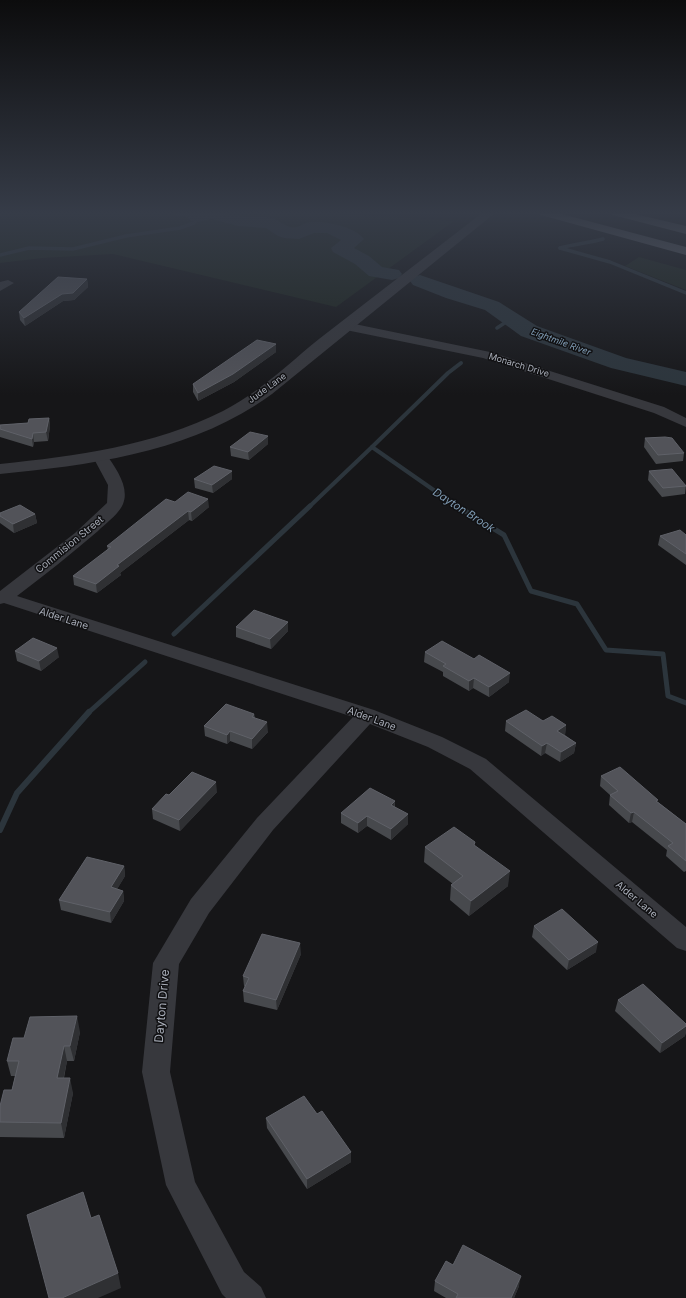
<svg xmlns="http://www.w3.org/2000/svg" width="686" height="1298" font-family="Inter,sans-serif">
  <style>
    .green { fill: #1e261f }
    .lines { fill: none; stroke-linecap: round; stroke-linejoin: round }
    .stream-far3 { stroke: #2c353c; stroke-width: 3.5 }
    .stream-far2 { stroke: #2c353c; stroke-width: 4 }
    .stream-far1 { stroke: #2c353c; stroke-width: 5 }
    .stream { stroke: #2c353c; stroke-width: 6 }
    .river { fill: #2c353c; fill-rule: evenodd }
    .minor { fill: #37383d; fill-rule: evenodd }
    .tertiary { fill: #37383d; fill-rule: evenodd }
    .motorway { fill: #63666e; fill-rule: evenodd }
    .wall { fill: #47494d }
    .shaded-wall { fill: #2f3033 }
    .building { fill: #525359; stroke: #5f6168 }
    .labels { text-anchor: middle; stroke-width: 3; stroke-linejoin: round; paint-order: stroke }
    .far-water-label { font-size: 9px; font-style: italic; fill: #7f9bb3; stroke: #111113 }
    .far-street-label { font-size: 9px; fill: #a8adb8; stroke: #111113 }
    .street-label { font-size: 10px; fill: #a8adb8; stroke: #111113 }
    .water-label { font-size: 11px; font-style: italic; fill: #7f9bb3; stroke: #111113 }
    .near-street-label { font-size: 12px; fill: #a8adb8; stroke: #111113 }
  </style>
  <rect width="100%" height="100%" fill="#161618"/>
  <g class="green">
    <polygon points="0,213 324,213 454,221 336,307 113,254 43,258 0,263"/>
    <polygon points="639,257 686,270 686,290 625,266"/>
  </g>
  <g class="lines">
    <g class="stream-far3">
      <polyline points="560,248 610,262 686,293"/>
      <path d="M560,248C574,244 589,243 603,239"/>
      <polyline points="0,255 29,248 73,249 126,236 180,228 194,223 197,217 174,213"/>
      <polyline points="497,328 512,318"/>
    </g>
    <g class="stream-far2">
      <polyline points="309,507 372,447"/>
      <polyline points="458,507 372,447 448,373 461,363"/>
    </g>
    <g class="stream-far1">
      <polyline points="457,506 504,535 531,591 577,604 606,650 663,654 668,696 686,703"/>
      <polyline points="174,634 310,506"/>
      <polyline points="88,713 145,662"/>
    </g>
    <polyline class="stream" points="0,830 17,793 89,712"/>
    <g class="river">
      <path d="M191,213C207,211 223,214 240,216C250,217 260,216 271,218C278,219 283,225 290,227C298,229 303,223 310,222C324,220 356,227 364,239L354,248L369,256L382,267L399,270L402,274L399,278L392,280L369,276L355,264L333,252L331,248L341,240L327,233H314L299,239L284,238L278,236L266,228L238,226L212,219L197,222L191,221L188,217Z"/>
      <polygon points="420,275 499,302 537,326 626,358 686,372 686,386 611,368 521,336 485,310 446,298 413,285 410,281 413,277"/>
    </g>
    <g class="minor">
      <polygon points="8,280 14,283 0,291 0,282"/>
      <polygon points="345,322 490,352 664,407 686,418 686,427 654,413 483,358 341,329 339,326 341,323"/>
      <path d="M101,452L106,454C115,467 130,487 123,504C119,514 106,523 98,531C72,553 45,575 17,596L374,710L442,737L486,759L686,927V951L677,948L470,769L428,747L370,724L273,830L209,913L179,964L170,1072L195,1182L244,1272L261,1287L266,1298H226L222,1294L166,1185L142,1072L153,963L191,899L257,818L353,717L4,603L0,604V591L75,533L107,503L108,485L93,457L96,454Z"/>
    </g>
    <path class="tertiary" d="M482,213H495L272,394C195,451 94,465 0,474V464C76,456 153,446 223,411C259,393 288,364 319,339C373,297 428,255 482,213Z"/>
    <g class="motorway">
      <polygon points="539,213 558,213 686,247 686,255 541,215"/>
      <polygon points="611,213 631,213 686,226 686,234 613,215"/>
    </g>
  </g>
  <g class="wall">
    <polygon points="87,279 88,287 74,300 63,301 25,326 20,320 19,312"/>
    <polygon points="276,344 276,352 234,382 198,401 193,392 193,384"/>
    <polygon points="49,418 50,426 48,441 34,442 33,447 0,437 0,425 28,423"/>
    <polygon points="645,438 684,453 683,461 656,464 644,447"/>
    <polygon points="268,444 249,460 231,456 230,447"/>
    <polygon points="232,471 232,479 213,493 195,488 194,479"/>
    <polygon points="649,471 686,485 685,494 662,497 648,480"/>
    <polygon points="175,502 209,507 192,521 189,520 120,573 121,575 97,593 74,585 73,576 108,550 107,546"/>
    <polygon points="0,513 35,514 37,523 14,533 0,523"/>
    <polygon points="686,535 686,565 658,545 660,536"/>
    <polygon points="288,622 288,631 271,649 236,637 236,627"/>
    <polygon points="15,651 59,657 41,671 17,661"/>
    <polygon points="425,652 509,682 489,697 473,688 469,691 443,676 443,672 424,662"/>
    <polygon points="254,714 255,718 268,732 252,749 230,741 227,744 205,736 204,726"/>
    <polygon points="506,721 566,725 565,735 576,743 574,753 560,762 545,753 541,756 505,731"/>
    <polygon points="601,776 658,802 686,824 686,871 684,872 666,856 667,850 632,822 629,823 609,805 610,795 600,786"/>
    <polygon points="217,792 180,831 153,819 152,809 169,795"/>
    <polygon points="395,801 395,807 408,824 391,840 367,826 358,833 341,823 341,813"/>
    <polygon points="474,845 508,886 469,916 450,900 451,885 453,884 424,862 425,847"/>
    <polygon points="124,866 125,876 117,889 123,891 124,901 111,923 61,910 59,900"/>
    <polygon points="534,926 596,952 567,970 532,937"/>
    <polygon points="301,954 277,1010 244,1002 243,991 245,987 244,986 243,976"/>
    <polygon points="618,1000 686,1024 686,1031 685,1036 660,1053 615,1011"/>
    <polygon points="80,1032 74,1061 67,1061 64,1078 73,1093 64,1138 0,1137 0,1106 12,1090 15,1076 11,1076 7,1061 24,1038"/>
    <polygon points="317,1114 351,1152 351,1162 307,1189 267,1128 266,1118"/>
    <polygon points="453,1265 519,1286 514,1298 446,1298 434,1291 435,1281"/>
  </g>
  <g class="shaded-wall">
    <polygon points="87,279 88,287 74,300 63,301 25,326 24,318"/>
    <polygon points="276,344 276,352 234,382 198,401 198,393"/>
    <polygon points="49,418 50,426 48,441 46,432"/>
    <polygon points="33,433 34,442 33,447 32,439"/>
    <polygon points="268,436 268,444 249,460 248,452"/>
    <polygon points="232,471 232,479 213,493 212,485"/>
    <polygon points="208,499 209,507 192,521 191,512"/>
    <polygon points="188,511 189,520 120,573 121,575 97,593 96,584 117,565"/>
    <polygon points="35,514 37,523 14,533 13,524"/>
    <polygon points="288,622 288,631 271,649 270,639"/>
    <polygon points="57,648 59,657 41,671 39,661"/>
    <polygon points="510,673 509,682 489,697 489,687"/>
    <polygon points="474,678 473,688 469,691 469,681"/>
    <polygon points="267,722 268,732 252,749 252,739"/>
    <polygon points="566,725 565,735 557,731"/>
    <polygon points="230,731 230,741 227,744 227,735"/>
    <polygon points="547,743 545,753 541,756 542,746"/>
    <polygon points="576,743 574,753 560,762 561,752"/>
    <polygon points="216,782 217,792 180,831 179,820"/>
    <polygon points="395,801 394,811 391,805"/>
    <polygon points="634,812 632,822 629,823 631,813"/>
    <polygon points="408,814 408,824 391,840 391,829"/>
    <polygon points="367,816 367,826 358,833 358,823"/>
    <polygon points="124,866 125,876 112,898 111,887"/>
    <polygon points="510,871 508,886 469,916 471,901"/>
    <polygon points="123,891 124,901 111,923 110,912"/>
    <polygon points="598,942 596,952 567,970 569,960"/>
    <polygon points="300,943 301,954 277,1010 276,1000"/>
    <polygon points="77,1016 80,1032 74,1061 70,1046"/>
    <polygon points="686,1026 686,1031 685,1036 660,1053 662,1043"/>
    <polygon points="64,1046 67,1061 60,1094 57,1078"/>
    <polygon points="70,1078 73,1093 64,1138 61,1123"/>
    <polygon points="351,1152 351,1162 307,1189 307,1179"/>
    <polygon points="118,1273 121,1288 98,1298 62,1298"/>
    <polygon points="521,1276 519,1286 514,1298 511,1298"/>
  </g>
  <g class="building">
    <polygon points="58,277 87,279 73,293 62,294 24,318 19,312"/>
    <polygon points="257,340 276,344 233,374 198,393 193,384"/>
    <polygon points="49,418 46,432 33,433 32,439 0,429 0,425 28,423 29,419"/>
    <polygon points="250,432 268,436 248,452 230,447"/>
    <polygon points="665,437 672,438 684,453 658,455 645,438"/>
    <polygon points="214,466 232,471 212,485 194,479"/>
    <polygon points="672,469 686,486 663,488 649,471"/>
    <polygon points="188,492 208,499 191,512 188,511 117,565 119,566 96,584 73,576 111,547 107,546 166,499 175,502"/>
    <polygon points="20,505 35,514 13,524 0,516 0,513"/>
    <polygon points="680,530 686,535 686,554 660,536"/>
    <polygon points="254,610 288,622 270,639 236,627"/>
    <polygon points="33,638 57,648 39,661 15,651"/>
    <polygon points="442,641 474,659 479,655 510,673 489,687 474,678 469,681 443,666 446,664 425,652"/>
    <polygon points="226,704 254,714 252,717 267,722 252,739 230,731 227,735 204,726"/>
    <polygon points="526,710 543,721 552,716 566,725 557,731 576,743 561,752 547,743 542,746 506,721"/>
    <polygon points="620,767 658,800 656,801 686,824 686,861 668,846 673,843 634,812 631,813 610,795 618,791 601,776"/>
    <polygon points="192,772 216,782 179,820 152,809 166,794 169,795"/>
    <polygon points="370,788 395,801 391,805 408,814 391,829 367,816 358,823 341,813"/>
    <polygon points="454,827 475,842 474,845 510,871 471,901 451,885 463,876 425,847"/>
    <polygon points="87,857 124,866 111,887 123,891 110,912 59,900"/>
    <polygon points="562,909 598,942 569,960 534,926"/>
    <polygon points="262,934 300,943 276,1000 243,991 249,978 243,976"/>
    <polygon points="643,984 686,1024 686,1026 662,1043 618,1000"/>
    <polygon points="77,1016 70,1046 64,1046 57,1078 70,1078 61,1123 0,1122 0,1106 4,1090 12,1090 19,1061 7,1061 13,1038 24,1038 30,1017"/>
    <polygon points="304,1096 317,1114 322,1111 351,1152 307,1179 266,1118"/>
    <polygon points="83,1192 91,1218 99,1215 118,1273 62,1298 49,1298 27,1215"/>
    <polygon points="463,1245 521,1276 511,1298 456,1298 458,1294 435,1281 446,1261 453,1265"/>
  </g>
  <linearGradient id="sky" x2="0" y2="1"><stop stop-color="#0c0c0d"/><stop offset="0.54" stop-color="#363c48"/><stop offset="1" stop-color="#363c48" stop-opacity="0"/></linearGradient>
  <rect width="686" height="395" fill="url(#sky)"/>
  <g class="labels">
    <g class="far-water-label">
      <text transform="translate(561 342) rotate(20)" y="3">Eightmile River</text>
    </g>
    <g class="far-street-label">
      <text transform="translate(519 365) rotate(17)" y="3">Monarch Drive</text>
      <text transform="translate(267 388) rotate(-36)" y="3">Jude Lane</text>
    </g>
    <g class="street-label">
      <text transform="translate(69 544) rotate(-39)" y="4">Commision Street</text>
      <text transform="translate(64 618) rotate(18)" y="4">Alder Lane</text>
      <text transform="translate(372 718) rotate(20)" y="4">Alder Lane</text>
      <text transform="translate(637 899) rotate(40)" y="4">Alder Lane</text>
    </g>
    <g class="water-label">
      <text transform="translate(464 510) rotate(33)" y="4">Dayton Brook</text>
    </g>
    <g class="near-street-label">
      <text transform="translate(162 1006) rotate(-85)" y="4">Dayton Drive</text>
    </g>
  </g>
</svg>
